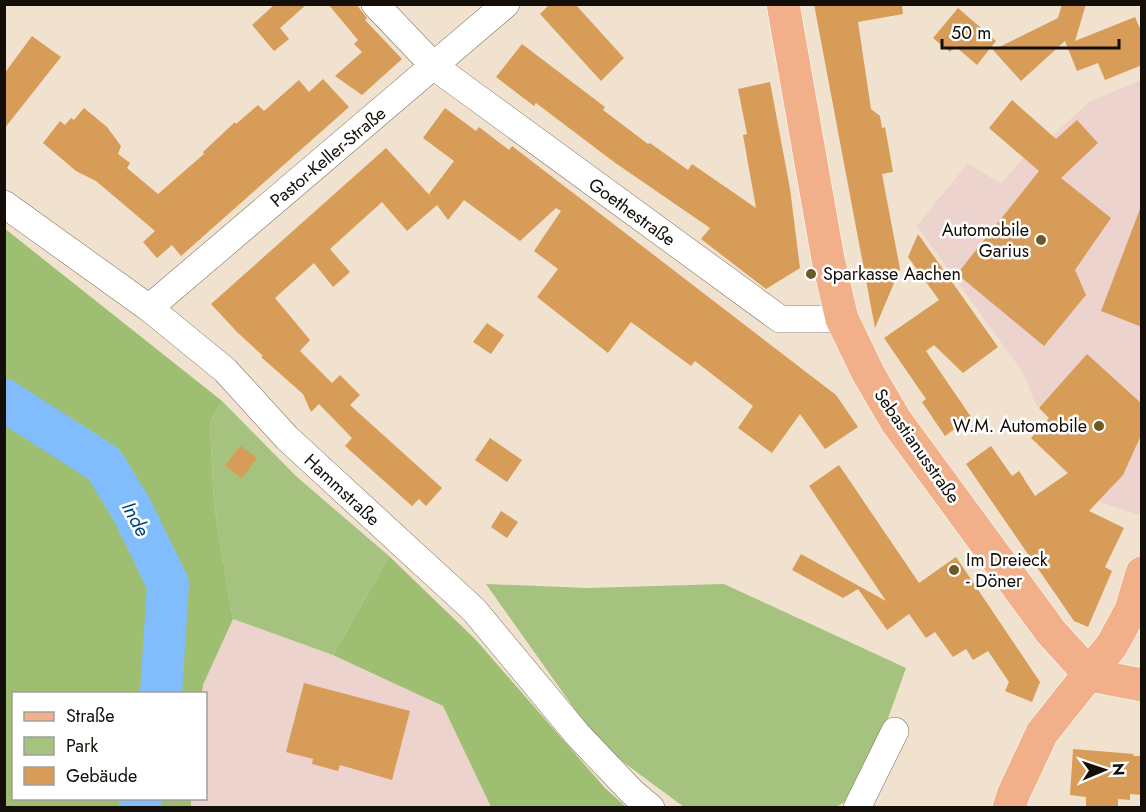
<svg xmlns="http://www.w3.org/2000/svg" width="1146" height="812" font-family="Jost,sans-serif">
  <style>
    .commercial { fill: #edd3cd }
    .green { fill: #a5c27f }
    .forest { fill: #9ebf71 }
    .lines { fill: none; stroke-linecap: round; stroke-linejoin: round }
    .river { stroke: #81bcfc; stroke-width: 42 }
    .building { fill: #d79c58 }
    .minor-casing { stroke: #7b6f5e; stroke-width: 28 }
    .major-casing { stroke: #fff; stroke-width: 34 }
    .minor { stroke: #fff; stroke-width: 27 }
    .major { stroke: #f1b08a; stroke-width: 33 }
    .poi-dot { fill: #6d5827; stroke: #fff; stroke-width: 2 }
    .labels { text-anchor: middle; stroke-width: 5; stroke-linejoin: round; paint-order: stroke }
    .street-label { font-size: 18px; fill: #130e08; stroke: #fff }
    .poi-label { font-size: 18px; fill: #130e08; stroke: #fff; text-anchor: end }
    .water-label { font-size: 20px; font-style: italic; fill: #02467e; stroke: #fff }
  </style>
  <rect width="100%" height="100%" fill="#f0e2ce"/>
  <g class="commercial">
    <polygon points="1141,80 1142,509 1139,515 1098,501 1059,467 1056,461 1074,442 1035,403 1024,374 917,226 968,163 1001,184 1042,136 1050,138 1089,102"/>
    <polygon points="233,619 333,655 443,706 491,807 191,808 191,799 206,798 206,694 202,693 203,685"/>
  </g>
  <g class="green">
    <polygon points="222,401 297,477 389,556 333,655 233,619 214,503 210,423"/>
    <polygon points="486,584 587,588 724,584 906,668 862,791 836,807 684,807 600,745"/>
  </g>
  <g class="forest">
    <polygon points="4,228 222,401 210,423 214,503 233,619 203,685 202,693 14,694 14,798 191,799 191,807 5,807"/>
    <polygon points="389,556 476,640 605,788 626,807 491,807 443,706 333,655"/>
  </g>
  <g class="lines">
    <g class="river">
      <polyline points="4,400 104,464 132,510 168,584 161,694"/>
      <polyline points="140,808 140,798"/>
    </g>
  </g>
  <g class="building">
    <polygon points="275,4 307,4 280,28 289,39 274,51 252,25"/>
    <polygon points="328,4 356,4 367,18 365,20 402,59 362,95 335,76 362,52 354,44 358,40"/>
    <polygon points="550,4 575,4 624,58 601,81 540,14"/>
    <polygon points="814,4 902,4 903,14 858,22 871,109 880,116 882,128 885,127 893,172 882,174 900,269 875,328"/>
    <polygon points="1062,4 1086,4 1075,41 1135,17 1142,33 1142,65 1105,80 1098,63 1077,71 1065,41 1021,81 993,50 1058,18"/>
    <polygon points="958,8 996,41 977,65 955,46 950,52 933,38"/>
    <polygon points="32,36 61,57 4,129 4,74"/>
    <polygon points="522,44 605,107 603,110 648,144 650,143 688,170 692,164 756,208 743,135 747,134 738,89 770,82 790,189 800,268 766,289 701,239 710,228 614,162 536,103 534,106 496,77"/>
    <polygon points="323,79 349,107 181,256 172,245 157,258 143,242 155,231 96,181 76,171 43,143 60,121 65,125 71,118 74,120 84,108 107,127 121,146 118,154 130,163 127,168 158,194 204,154 203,152 235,122 236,124 258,105 264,111 299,80 309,92"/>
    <polygon points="1012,100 1056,139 1077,120 1098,143 1061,178 1111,218 1075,270 1086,295 1044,346 957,274 1039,171 989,128"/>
    <polygon points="445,108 476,131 479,127 509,150 512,146 836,395 858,427 825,449 800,414 772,453 738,428 753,406 695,361 691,366 631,322 608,353 537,297 558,269 534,251 561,211 556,208 520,241 464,200 448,220 437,205 407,231 382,202 330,249 350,272 333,287 314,263 275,298 310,340 300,351 332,383 340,375 360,395 350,405 442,488 426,506 419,499 412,506 345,446 352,438 319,404 311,412 303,394 261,357 263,356 237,332 211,304 386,148 435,201 429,194 454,161 423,138"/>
    <polygon points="1140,209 1142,210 1142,327 1101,311"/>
    <polygon points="918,234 998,347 963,373 934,345 926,351 971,417 945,436 922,402 926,399 884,338 939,300 908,257"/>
    <polygon points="487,323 504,335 491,354 473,342"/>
    <polygon points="1087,354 1142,404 1142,433 1123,475 1089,511 1124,528 1105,567 1112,571 1088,627 1074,621 966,464 991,446 1012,476 1019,471 1035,496 1068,473 1031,438 1049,418 1039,408"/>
    <polygon points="490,438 522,460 507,482 475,460"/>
    <polygon points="240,446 257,458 242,478 225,466"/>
    <polygon points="839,465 919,583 956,557 1040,682 1032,702 1005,691 1009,682 988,651 973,660 966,649 953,657 935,632 926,638 909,614 887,630 858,589 843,598 792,570 801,554 886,601 809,486"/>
    <polygon points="501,511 518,522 507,538 491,527"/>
    <polygon points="304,683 410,711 392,780 340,765 338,771 312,764 313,759 286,752"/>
    <polygon points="1073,749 1134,754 1133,756 1142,756 1142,795 1130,794 1130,800 1118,799 1118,807 1086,807 1086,797 1070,795"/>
  </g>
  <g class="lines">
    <defs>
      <g id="minor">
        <polyline points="375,4 435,67 780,319 842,319"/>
        <polyline points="4,204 149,308 225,370 287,438 474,610 577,734 632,792 651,808"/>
        <polyline points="149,308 506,4"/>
        <polyline points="857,808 895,731"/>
      </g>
      <g id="major">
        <polyline points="783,4 828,259 842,319 868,373 896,421 1051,632 1090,675"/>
        <polyline points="1090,675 1142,685"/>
        <polyline points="1009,808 1013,795 1042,733 1112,645 1131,610 1142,573"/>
      </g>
    </defs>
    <use href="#minor" class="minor-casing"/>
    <use href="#major" class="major-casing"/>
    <use href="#minor" class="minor"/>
    <use href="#major" class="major"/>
  </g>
  <g class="poi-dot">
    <circle cx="1041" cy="240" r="6"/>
    <circle cx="811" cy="274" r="6"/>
    <circle cx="1099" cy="426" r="6"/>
    <circle cx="954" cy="570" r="6"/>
  </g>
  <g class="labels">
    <g class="street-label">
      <text transform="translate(328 157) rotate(-40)" y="6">Pastor-Keller-Straße</text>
      <text transform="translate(632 212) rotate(36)" y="6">Goethestraße</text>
      <text transform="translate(917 446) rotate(55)" y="6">Sebastianusstraße</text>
      <text transform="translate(342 490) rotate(43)" y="6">Hammstraße</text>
    </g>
    <g class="poi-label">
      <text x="1029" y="236">Automobile<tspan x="1029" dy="21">Garius</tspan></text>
      <text x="823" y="280" text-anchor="start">Sparkasse Aachen</text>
      <text x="1087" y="432">W.M. Automobile</text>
      <text x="966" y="566" text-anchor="start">Im Dreieck<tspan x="966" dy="21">- Döner</tspan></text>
    </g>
    <g class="water-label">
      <text transform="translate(136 519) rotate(62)" y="7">Inde</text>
    </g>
  </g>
  <rect width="1146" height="812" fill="none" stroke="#130e08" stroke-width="12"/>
  <rect x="12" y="692" width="195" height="108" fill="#ffffff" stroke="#a19f9c" stroke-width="1.5"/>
  <rect x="24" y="712" width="30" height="9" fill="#f1b08a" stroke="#a19f9c" stroke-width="1.5"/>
  <text x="66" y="722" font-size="18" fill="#130e08">Straße</text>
  <rect x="24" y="737" width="30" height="18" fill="#a5c27f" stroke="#a19f9c" stroke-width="1.5"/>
  <text x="66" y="752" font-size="18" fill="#130e08">Park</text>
  <rect x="24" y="767" width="30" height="18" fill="#d79c58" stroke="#a19f9c" stroke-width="1.5"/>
  <text x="66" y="782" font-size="18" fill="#130e08">Gebäude</text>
  <g transform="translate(1104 770) rotate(88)" stroke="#ffffff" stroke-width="4.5" paint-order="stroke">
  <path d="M0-4.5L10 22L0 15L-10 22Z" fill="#130e08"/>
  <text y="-9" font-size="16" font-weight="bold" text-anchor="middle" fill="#130e08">N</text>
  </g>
  <path d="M942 39v9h177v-9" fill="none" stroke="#130e08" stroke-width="3"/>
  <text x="951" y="39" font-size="18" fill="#130e08" stroke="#ffffff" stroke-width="4.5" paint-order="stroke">50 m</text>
</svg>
